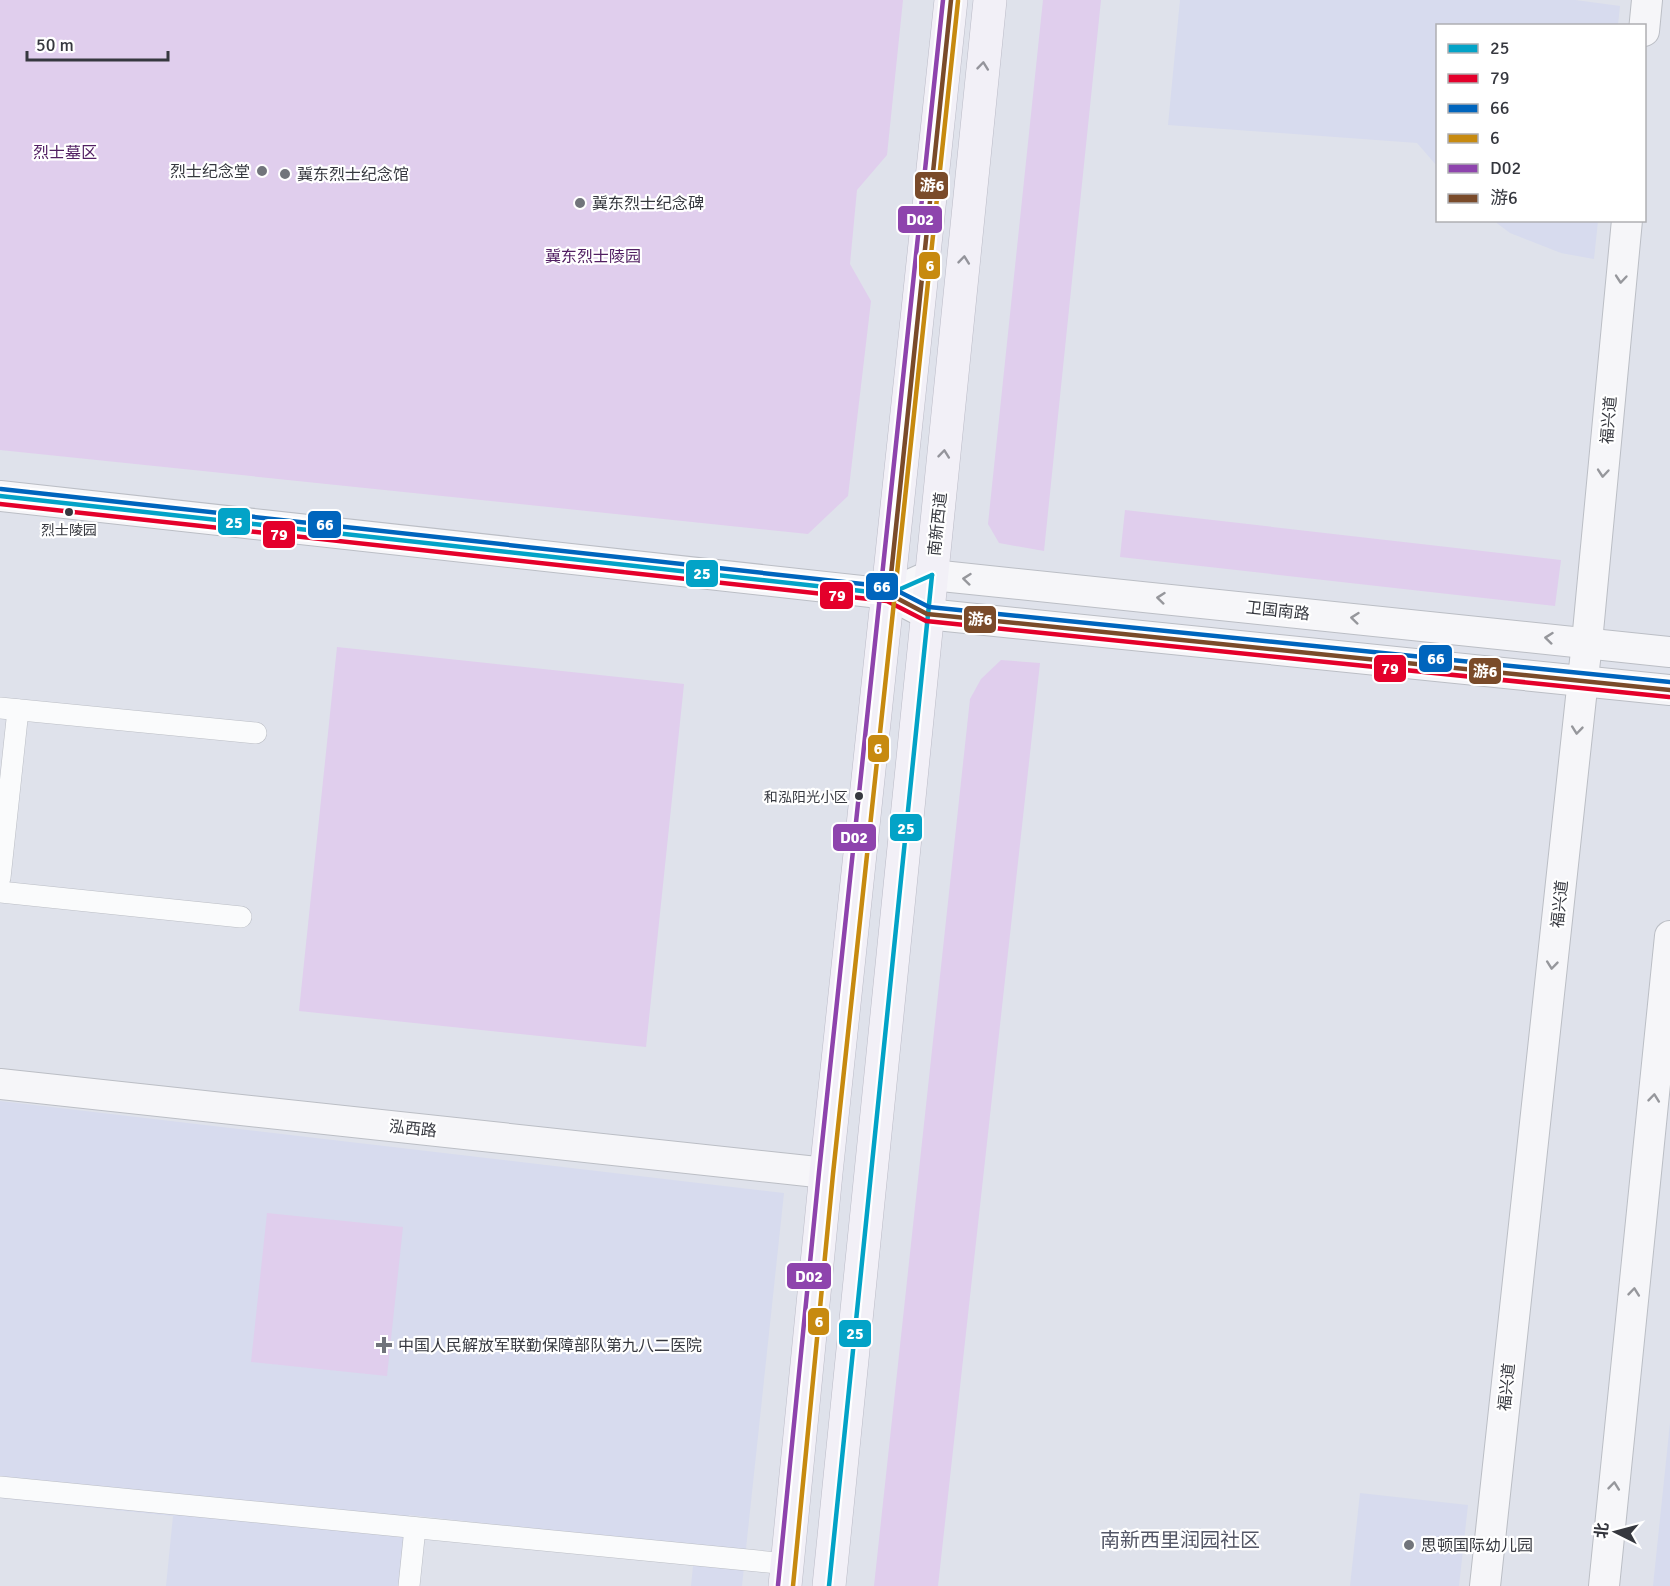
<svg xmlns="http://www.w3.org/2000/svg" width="1670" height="1586" font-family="Signika,'Noto Sans SC',sans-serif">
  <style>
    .built { fill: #d7dbee }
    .green { fill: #e0ceed }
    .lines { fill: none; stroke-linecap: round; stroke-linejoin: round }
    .street-casing { stroke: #bbbec5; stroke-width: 22 }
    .secondary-casing { stroke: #bbbec5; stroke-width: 32 }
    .primary-casing { stroke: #bbbbc7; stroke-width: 34 }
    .street { stroke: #fafbfc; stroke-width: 21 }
    .secondary { stroke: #f6f6f9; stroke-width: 30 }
    .primary { stroke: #f2f0f7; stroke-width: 33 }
    .bus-1-casing { stroke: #fff; stroke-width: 9 }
    .bus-2-casing { stroke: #fff; stroke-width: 9 }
    .bus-3-casing { stroke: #fff; stroke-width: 9 }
    .bus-4-casing { stroke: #fff; stroke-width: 9 }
    .bus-5-casing { stroke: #fff; stroke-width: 9 }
    .bus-6-casing { stroke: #fff; stroke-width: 9 }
    .bus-1 { stroke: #03a3c7; stroke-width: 4.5 }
    .bus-2 { stroke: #e4002b; stroke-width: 4.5 }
    .bus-3 { stroke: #0065bd; stroke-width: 4.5 }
    .bus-4 { stroke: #c78a10; stroke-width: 4.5 }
    .bus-5 { stroke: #8e44ad; stroke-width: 4.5 }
    .bus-6 { stroke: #7a4b2a; stroke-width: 4.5 }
    .oneway { stroke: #94949b }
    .oneway2 { stroke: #96979c }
    .poi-dot { fill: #71747b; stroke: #fff; stroke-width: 2 }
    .bus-dot { fill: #36383f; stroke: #fff; stroke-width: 2 }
    .labels { text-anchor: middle; stroke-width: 4.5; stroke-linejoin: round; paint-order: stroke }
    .bus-label { font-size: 14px; fill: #36383f; stroke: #fff }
    .park-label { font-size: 16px; fill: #522063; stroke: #fff }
    .poi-label { font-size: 16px; fill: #36383f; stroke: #fff; text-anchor: start }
    .street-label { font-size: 16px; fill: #36383f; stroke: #fff }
    .quarter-label { font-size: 20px; fill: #545766; stroke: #fff }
    .line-badge { stroke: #fff; stroke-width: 2 }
    .badge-label { font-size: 16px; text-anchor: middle; font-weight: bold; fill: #fff }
  </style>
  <rect width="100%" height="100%" fill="#dfe2eb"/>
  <g class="built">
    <polygon points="1180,0 1575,0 1620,6 1618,25 1438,26 1437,166 1417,143 1168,125"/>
    <polygon points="1494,221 1598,221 1594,259 1561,253 1510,233"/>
    <polygon points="0,1101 784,1193 742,1586 691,1586 695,1546 409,1515 401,1586 166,1586 173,1516 0,1498"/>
    <polygon points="1670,1423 1670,1586 1653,1586"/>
    <polygon points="1360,1493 1468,1505 1459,1586 1350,1586"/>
  </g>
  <g class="green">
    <polygon points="0,0 903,0 887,155 857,190 850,264 871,301 848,496 808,534 0,450"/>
    <polygon points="1043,0 1101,0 1044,551 999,543 988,524"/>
    <polygon points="1125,510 1561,560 1555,606 1120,557"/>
    <polygon points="337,647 684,684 646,1047 299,1011"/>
    <polygon points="1001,660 1040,663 938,1586 874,1586 970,699 981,679"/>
    <polygon points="267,1213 403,1227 387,1376 251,1362"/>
  </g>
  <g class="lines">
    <defs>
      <g id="street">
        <polyline points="0,708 256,733"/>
        <polyline points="0,878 18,710"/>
        <polyline points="0,892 241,917"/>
        <polyline points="0,1487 788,1564"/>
        <polyline points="409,1586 415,1528"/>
      </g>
      <g id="secondary">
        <polyline points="1644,31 1647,0"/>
        <polyline points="0,496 889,594 927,614 1670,690"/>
        <polyline points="889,594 932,575 1670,652"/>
        <polyline points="0,1084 826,1173"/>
        <polyline points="1485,1586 1587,642 1627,220"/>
        <polyline points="1604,1586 1670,936"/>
      </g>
      <g id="primary">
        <polyline points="785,1586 826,1173 951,0"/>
        <polyline points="829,1586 990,0"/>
      </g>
    </defs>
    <use href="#street" class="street-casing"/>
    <use href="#secondary" class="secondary-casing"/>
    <use href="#primary" class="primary-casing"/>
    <use href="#street" class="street"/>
    <use href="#secondary" class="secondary"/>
    <use href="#primary" class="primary"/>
    <defs>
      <g id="bus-1">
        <polyline points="0,496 889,594 932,575"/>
        <polyline points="829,1586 932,575"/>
      </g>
      <polyline id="bus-2" points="0,504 887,601 926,621 1669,697"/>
      <polyline id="bus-3" points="1,489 890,587 929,607 1670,682"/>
      <polyline id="bus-4" points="793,1586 833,1174 958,1"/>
      <polyline id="bus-5" points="778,1585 819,1172 943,0"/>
      <polyline id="bus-6" points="951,0 889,594 927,614 1670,690"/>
    </defs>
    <use href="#bus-1" class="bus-1-casing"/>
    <use href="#bus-2" class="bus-2-casing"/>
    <use href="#bus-3" class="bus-3-casing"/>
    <use href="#bus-4" class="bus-4-casing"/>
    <use href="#bus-5" class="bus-5-casing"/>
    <use href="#bus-6" class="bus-6-casing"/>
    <use href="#bus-1" class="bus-1"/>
    <use href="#bus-2" class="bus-2"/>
    <use href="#bus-3" class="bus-3"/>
    <use href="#bus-4" class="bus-4"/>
    <use href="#bus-5" class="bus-5"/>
    <use href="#bus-6" class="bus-6"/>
  </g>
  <defs><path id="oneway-chevron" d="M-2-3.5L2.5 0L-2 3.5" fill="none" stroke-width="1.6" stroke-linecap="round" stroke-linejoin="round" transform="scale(1.5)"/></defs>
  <g class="oneway">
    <use href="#oneway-chevron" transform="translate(983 66) rotate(-84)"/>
    <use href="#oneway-chevron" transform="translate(964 260) rotate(-84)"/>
    <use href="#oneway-chevron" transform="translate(944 454) rotate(-84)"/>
  </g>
  <g class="oneway2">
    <use href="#oneway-chevron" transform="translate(1621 279) rotate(95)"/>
    <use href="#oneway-chevron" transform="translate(1603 473) rotate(95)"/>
    <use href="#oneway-chevron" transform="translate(967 579) rotate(-174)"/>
    <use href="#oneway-chevron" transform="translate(1161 598) rotate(-174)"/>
    <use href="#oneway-chevron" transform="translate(1355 618) rotate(-174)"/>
    <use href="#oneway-chevron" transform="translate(1549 638) rotate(-174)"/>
    <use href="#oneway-chevron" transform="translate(1577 730) rotate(96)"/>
    <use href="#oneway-chevron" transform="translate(1552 965) rotate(96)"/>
    <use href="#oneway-chevron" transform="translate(1654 1098) rotate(-84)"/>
    <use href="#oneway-chevron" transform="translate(1634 1292) rotate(-84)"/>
    <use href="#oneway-chevron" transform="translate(1614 1486) rotate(-84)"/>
  </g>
  <g class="poi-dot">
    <circle cx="262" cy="171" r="6"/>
    <circle cx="285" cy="174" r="6"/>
    <circle cx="580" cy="203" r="6"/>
    <path d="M381 1336h6v6h6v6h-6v6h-6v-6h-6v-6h6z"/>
    <circle cx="1409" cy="1545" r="6"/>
  </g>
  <g class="bus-dot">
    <circle cx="69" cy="512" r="5"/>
    <circle cx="859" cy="796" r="5"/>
  </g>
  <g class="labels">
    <g class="bus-label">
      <text x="69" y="535">烈士陵园</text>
      <text x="848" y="802" text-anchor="end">和泓阳光小区</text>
    </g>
    <g class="park-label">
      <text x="65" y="158">烈士墓区</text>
      <text x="593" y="262">冀东烈士陵园</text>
    </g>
    <g class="poi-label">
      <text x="250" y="177" text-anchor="end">烈士纪念堂</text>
      <text x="297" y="180">冀东烈士纪念馆</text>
      <text x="592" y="209">冀东烈士纪念碑</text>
      <text x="398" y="1351">中国人民解放军联勤保障部队第九八二医院</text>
      <text x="1421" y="1551">思顿国际幼儿园</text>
    </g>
    <g class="street-label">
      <text transform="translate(1608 420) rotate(-85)" y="6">福兴道</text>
      <text transform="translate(937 524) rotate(-84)" y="6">南新西道</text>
      <text transform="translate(1278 610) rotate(6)" y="6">卫国南路</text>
      <text transform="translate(1559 904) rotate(-84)" y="6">福兴道</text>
      <text transform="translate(413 1128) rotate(6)" y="6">泓西路</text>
      <text transform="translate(1506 1387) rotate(-84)" y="6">福兴道</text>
    </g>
    <g class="quarter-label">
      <text x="1180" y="1547">南新西里润园社区</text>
    </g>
  </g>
  <g class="line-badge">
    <rect x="914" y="171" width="35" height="29" rx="6" fill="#7a4b2a"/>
    <rect x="897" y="205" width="46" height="29" rx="6" fill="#8e44ad"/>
    <rect x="918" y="251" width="23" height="29" rx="6" fill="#c78a10"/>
    <rect x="217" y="507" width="34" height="29" rx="6" fill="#03a3c7"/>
    <rect x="307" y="510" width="35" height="29" rx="6" fill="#0065bd"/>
    <rect x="262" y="520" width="34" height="29" rx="6" fill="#e4002b"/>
    <rect x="685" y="559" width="34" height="29" rx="6" fill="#03a3c7"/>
    <rect x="865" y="572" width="34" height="29" rx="6" fill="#0065bd"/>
    <rect x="819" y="581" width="35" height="29" rx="6" fill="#e4002b"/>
    <rect x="963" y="605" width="34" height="29" rx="6" fill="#7a4b2a"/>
    <rect x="1418" y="644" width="35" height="29" rx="6" fill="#0065bd"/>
    <rect x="1373" y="654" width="34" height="29" rx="6" fill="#e4002b"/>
    <rect x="1468" y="657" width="34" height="28" rx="6" fill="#7a4b2a"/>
    <rect x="867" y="734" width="23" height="29" rx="6" fill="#c78a10"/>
    <rect x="889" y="813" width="34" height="29" rx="6" fill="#03a3c7"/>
    <rect x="832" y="823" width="45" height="29" rx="6" fill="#8e44ad"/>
    <rect x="786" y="1262" width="46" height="28" rx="6" fill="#8e44ad"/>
    <rect x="807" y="1307" width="23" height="29" rx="6" fill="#c78a10"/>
    <rect x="838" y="1319" width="34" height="29" rx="6" fill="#03a3c7"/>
  </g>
  <g class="badge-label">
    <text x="932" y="191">游6</text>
    <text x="920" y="225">D02</text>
    <text x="930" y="271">6</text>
    <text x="234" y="528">25</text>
    <text x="325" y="530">66</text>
    <text x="279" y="540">79</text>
    <text x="702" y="579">25</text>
    <text x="882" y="592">66</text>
    <text x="837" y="601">79</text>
    <text x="980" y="625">游6</text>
    <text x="1436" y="664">66</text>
    <text x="1390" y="674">79</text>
    <text x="1485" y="677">游6</text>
    <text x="878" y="754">6</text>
    <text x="906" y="834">25</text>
    <text x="854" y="843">D02</text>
    <text x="809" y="1282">D02</text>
    <text x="819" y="1327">6</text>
    <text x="855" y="1339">25</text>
  </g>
  <rect x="1436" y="24" width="210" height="198" fill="#ffffff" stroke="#afafb2" stroke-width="1.5"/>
  <rect x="1448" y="44" width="30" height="9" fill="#03a3c7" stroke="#afafb2" stroke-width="1.5"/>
  <text x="1490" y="54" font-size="18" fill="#36383f">25</text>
  <rect x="1448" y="74" width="30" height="9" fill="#e4002b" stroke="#afafb2" stroke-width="1.5"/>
  <text x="1490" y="84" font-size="18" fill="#36383f">79</text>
  <rect x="1448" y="104" width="30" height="9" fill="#0065bd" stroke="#afafb2" stroke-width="1.5"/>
  <text x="1490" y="114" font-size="18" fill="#36383f">66</text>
  <rect x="1448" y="134" width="30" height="9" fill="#c78a10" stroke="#afafb2" stroke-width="1.5"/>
  <text x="1490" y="144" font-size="18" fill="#36383f">6</text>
  <rect x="1448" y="164" width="30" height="9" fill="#8e44ad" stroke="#afafb2" stroke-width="1.5"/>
  <text x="1490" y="174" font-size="18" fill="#36383f">D02</text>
  <rect x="1448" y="194" width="30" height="9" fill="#7a4b2a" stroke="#afafb2" stroke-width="1.5"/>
  <text x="1490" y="204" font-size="18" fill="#36383f">游6</text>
  <g transform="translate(1616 1532) rotate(276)" stroke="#ffffff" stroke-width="4.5" paint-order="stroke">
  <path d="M0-4.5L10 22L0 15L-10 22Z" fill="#36383f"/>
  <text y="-9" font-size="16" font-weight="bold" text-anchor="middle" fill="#36383f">北</text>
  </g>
  <path d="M27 51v9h141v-9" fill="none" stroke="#36383f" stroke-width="3"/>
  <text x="36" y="51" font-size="18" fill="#36383f" stroke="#ffffff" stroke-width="4.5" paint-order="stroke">50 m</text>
</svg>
